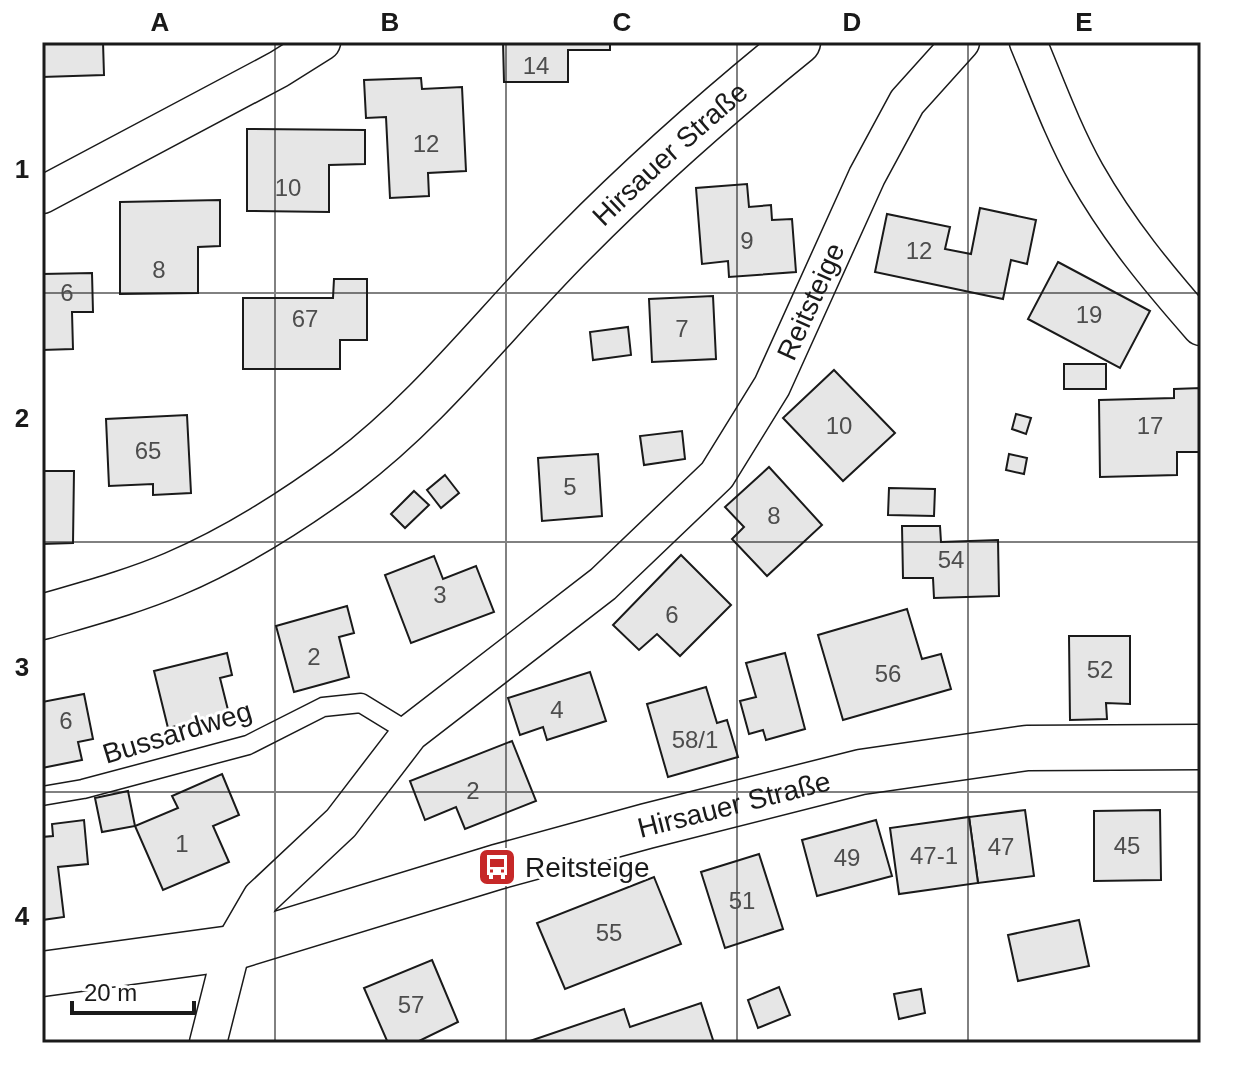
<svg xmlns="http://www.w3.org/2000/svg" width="1243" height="1085" font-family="Arial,sans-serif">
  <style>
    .building { fill: #e6e6e6; stroke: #1a1a1a; stroke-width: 2 }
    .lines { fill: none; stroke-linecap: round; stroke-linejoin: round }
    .service-casing { stroke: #1a1a1a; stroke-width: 21 }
    .minor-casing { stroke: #1a1a1a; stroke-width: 39 }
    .secondary-casing { stroke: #1a1a1a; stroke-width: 47 }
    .service { stroke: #fff; stroke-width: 18 }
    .minor { stroke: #fff; stroke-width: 36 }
    .secondary { stroke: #fff; stroke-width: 44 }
    .grid { fill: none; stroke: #1a1a1a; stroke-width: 2; stroke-opacity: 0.55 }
    .labels { text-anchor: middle; stroke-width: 6; stroke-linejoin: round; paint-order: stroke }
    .number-label { font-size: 24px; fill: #4d4d4d }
    .street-label { font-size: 28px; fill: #1a1a1a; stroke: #fff }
    .poi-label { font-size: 28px; fill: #1a1a1a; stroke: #fff; text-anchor: start }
    .neatline { fill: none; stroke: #1a1a1a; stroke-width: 3 }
    .grid-label { font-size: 26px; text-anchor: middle; font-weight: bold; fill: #1a1a1a }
  </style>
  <rect width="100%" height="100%" fill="#fff"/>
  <g class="building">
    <polygon points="42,42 103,42 104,75 42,77"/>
    <polygon points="503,42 610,42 610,50 568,50 568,82 504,82"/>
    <polygon points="421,78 422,89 462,87 466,171 428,173 429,196 390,198 386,117 366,118 364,80"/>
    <polygon points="247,129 365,130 365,164 329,165 329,212 247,211"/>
    <polygon points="747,184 749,207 771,205 772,220 792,219 796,272 729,277 728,261 702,264 696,188"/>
    <polygon points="220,200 220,246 198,247 198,293 120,294 120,202"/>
    <polygon points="980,208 1036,220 1027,264 1011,260 1003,299 875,272 887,214 950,227 945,249 971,254"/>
    <polygon points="1058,262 1150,311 1120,368 1028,319"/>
    <polygon points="92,273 93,312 72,312 73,349 42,350 42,274"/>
    <polygon points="334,279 367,279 367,340 340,340 340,369 243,369 243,298 333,298"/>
    <polygon points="713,296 716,359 652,362 649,299"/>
    <polygon points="628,327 631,355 593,360 590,332"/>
    <rect x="1064" y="364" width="42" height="25"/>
    <polygon points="834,370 895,433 843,481 783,418"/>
    <polygon points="1201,388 1201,452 1177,452 1177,475 1100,477 1099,400 1174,398 1174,389"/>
    <polygon points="1016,414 1031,418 1026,434 1012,429"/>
    <polygon points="187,415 191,493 153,495 153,484 109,486 106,419"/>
    <polygon points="682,431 685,459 644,465 640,436"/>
    <polygon points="598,454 602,516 542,521 538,458"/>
    <polygon points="1009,454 1027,458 1024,474 1006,470"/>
    <polygon points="769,467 822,525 767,576 732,539 744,527 725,507"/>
    <polygon points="42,471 74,471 73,543 42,544"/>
    <polygon points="445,475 459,493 441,508 427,490"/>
    <polygon points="889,488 935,489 934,516 888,515"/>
    <polygon points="414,491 429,505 405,528 391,514"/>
    <polygon points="902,526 940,526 941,542 998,540 999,596 934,598 933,578 903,578"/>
    <polygon points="681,555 731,605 680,656 657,634 639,650 613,625"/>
    <polygon points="434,556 443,579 476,566 494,612 411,643 385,575"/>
    <polygon points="347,606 354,633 339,637 349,677 294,692 276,626"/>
    <polygon points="907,609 922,659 941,654 951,689 843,720 818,635"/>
    <polygon points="1069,636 1130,636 1130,704 1106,703 1107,719 1070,720"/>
    <polygon points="227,653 232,675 220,678 229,714 168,728 154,671"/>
    <polygon points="785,653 805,729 766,740 763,730 749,734 740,701 756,697 746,663"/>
    <polygon points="590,672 606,721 547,740 543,727 520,735 508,698"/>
    <polygon points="706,687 717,723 727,720 738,757 668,777 647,704"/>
    <polygon points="84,694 93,739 78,742 82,760 42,768 42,702"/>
    <polygon points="512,741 536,801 465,829 456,807 425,820 410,781"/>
    <polygon points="222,774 239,815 213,826 229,862 163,890 135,826 178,808 172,796"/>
    <polygon points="128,791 135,826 102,832 95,798"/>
    <polygon points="1025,810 1034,876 978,883 969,817"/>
    <polygon points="1160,810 1161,880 1094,881 1094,811"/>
    <polygon points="969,817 978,883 899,894 890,828"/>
    <polygon points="84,820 88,864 58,867 64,917 42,920 42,837 53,836 52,824"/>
    <polygon points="876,820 892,876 817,896 802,840"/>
    <polygon points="759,854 783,929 725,948 701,872"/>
    <polygon points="654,877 681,944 565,989 537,923"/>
    <polygon points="1079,920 1089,966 1018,981 1008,935"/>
    <polygon points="432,960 458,1022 415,1043 388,1043 364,988"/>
    <polygon points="779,987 790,1015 758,1028 748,1000"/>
    <polygon points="921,989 925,1013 899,1019 894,994"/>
    <polygon points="701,1003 714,1043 524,1043 624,1009 630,1027"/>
  </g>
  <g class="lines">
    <defs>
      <polyline id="service" points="42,796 83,789 248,745 323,707 361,703 410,733"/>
      <g id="minor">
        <path d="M1028,42C1046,85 1063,132 1086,173C1119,231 1157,277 1201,327"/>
        <polyline points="42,195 279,69 322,42"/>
        <path id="s1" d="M208,1043L232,948L261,898L341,823L410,733L603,584L717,475L772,386L867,176L907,102L961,42"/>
      </g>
      <g id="secondary">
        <path id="s2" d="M42,617C86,604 132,592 174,574C235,548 293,511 346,472C432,407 497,320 573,244C643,173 720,105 798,42"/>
        <path id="s3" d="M42,974L232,948L497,867L647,826L861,772L1027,748L1201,747"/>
      </g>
    </defs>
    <use href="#service" class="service-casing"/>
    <use href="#minor" class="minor-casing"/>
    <use href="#secondary" class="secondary-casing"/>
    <use href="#service" class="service"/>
    <use href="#minor" class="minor"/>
    <use href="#secondary" class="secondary"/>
  </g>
  <path class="grid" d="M275,42V1043M506,42V1043M737,42V1043M968,42V1043M42,293H1201M42,542H1201M42,792H1201"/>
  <defs>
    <symbol id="bus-square" viewBox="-11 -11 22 22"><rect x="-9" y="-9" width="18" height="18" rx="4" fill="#c62828" stroke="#fff"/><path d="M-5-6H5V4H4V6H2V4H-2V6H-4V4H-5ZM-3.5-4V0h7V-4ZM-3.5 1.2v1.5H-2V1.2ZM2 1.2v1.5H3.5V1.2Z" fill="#fff"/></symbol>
  </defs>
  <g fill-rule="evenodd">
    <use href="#bus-square" x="475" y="845" width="44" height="44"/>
  </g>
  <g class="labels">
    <g class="number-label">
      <text x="536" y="74">14</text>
      <text x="426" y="152">12</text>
      <text x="288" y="196">10</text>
      <text x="747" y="249">9</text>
      <text x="919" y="259">12</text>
      <text x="159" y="278">8</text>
      <text x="67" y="301">6</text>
      <text x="1089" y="323">19</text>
      <text x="305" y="327">67</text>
      <text x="682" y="337">7</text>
      <text x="839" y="434">10</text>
      <text x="1150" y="434">17</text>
      <text x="148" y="459">65</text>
      <text x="570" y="495">5</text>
      <text x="774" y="524">8</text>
      <text x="951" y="568">54</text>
      <text x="440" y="603">3</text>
      <text x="672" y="623">6</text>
      <text x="314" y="665">2</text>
      <text x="1100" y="678">52</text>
      <text x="888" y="682">56</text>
      <text x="557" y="718">4</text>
      <text x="66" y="729">6</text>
      <text x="695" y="748">58/1</text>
      <text x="473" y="799">2</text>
      <text x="182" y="852">1</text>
      <text x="1127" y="854">45</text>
      <text x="1001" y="855">47</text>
      <text x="934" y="864">47-1</text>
      <text x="847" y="866">49</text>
      <text x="742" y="909">51</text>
      <text x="609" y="941">55</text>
      <text x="411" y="1013">57</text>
    </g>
    <g class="street-label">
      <text dy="10" stroke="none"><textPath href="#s2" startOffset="794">Hirsauer Straße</textPath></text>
      <text dy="10" stroke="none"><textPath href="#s1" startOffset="978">Reitsteige</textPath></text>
      <text transform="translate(177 732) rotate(-17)" y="10">Bussardweg</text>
      <text dy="10" stroke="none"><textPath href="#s3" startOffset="714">Hirsauer Straße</textPath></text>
    </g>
    <g class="poi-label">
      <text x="525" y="877">Reitsteige</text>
    </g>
  </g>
  <rect width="1243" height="1085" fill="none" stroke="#ffffff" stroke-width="88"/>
  <path d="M72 1001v12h122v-12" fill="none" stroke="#1a1a1a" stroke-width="4"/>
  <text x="84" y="1001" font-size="24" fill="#1a1a1a" stroke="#ffffff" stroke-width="6" paint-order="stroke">20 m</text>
  <rect x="44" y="44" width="1155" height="997" class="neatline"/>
  <g class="grid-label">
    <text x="160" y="31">A</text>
    <text x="390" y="31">B</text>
    <text x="622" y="31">C</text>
    <text x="852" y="31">D</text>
    <text x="1084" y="31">E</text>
    <text x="22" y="178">1</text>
    <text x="22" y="427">2</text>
    <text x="22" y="676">3</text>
    <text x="22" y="925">4</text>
  </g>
</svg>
